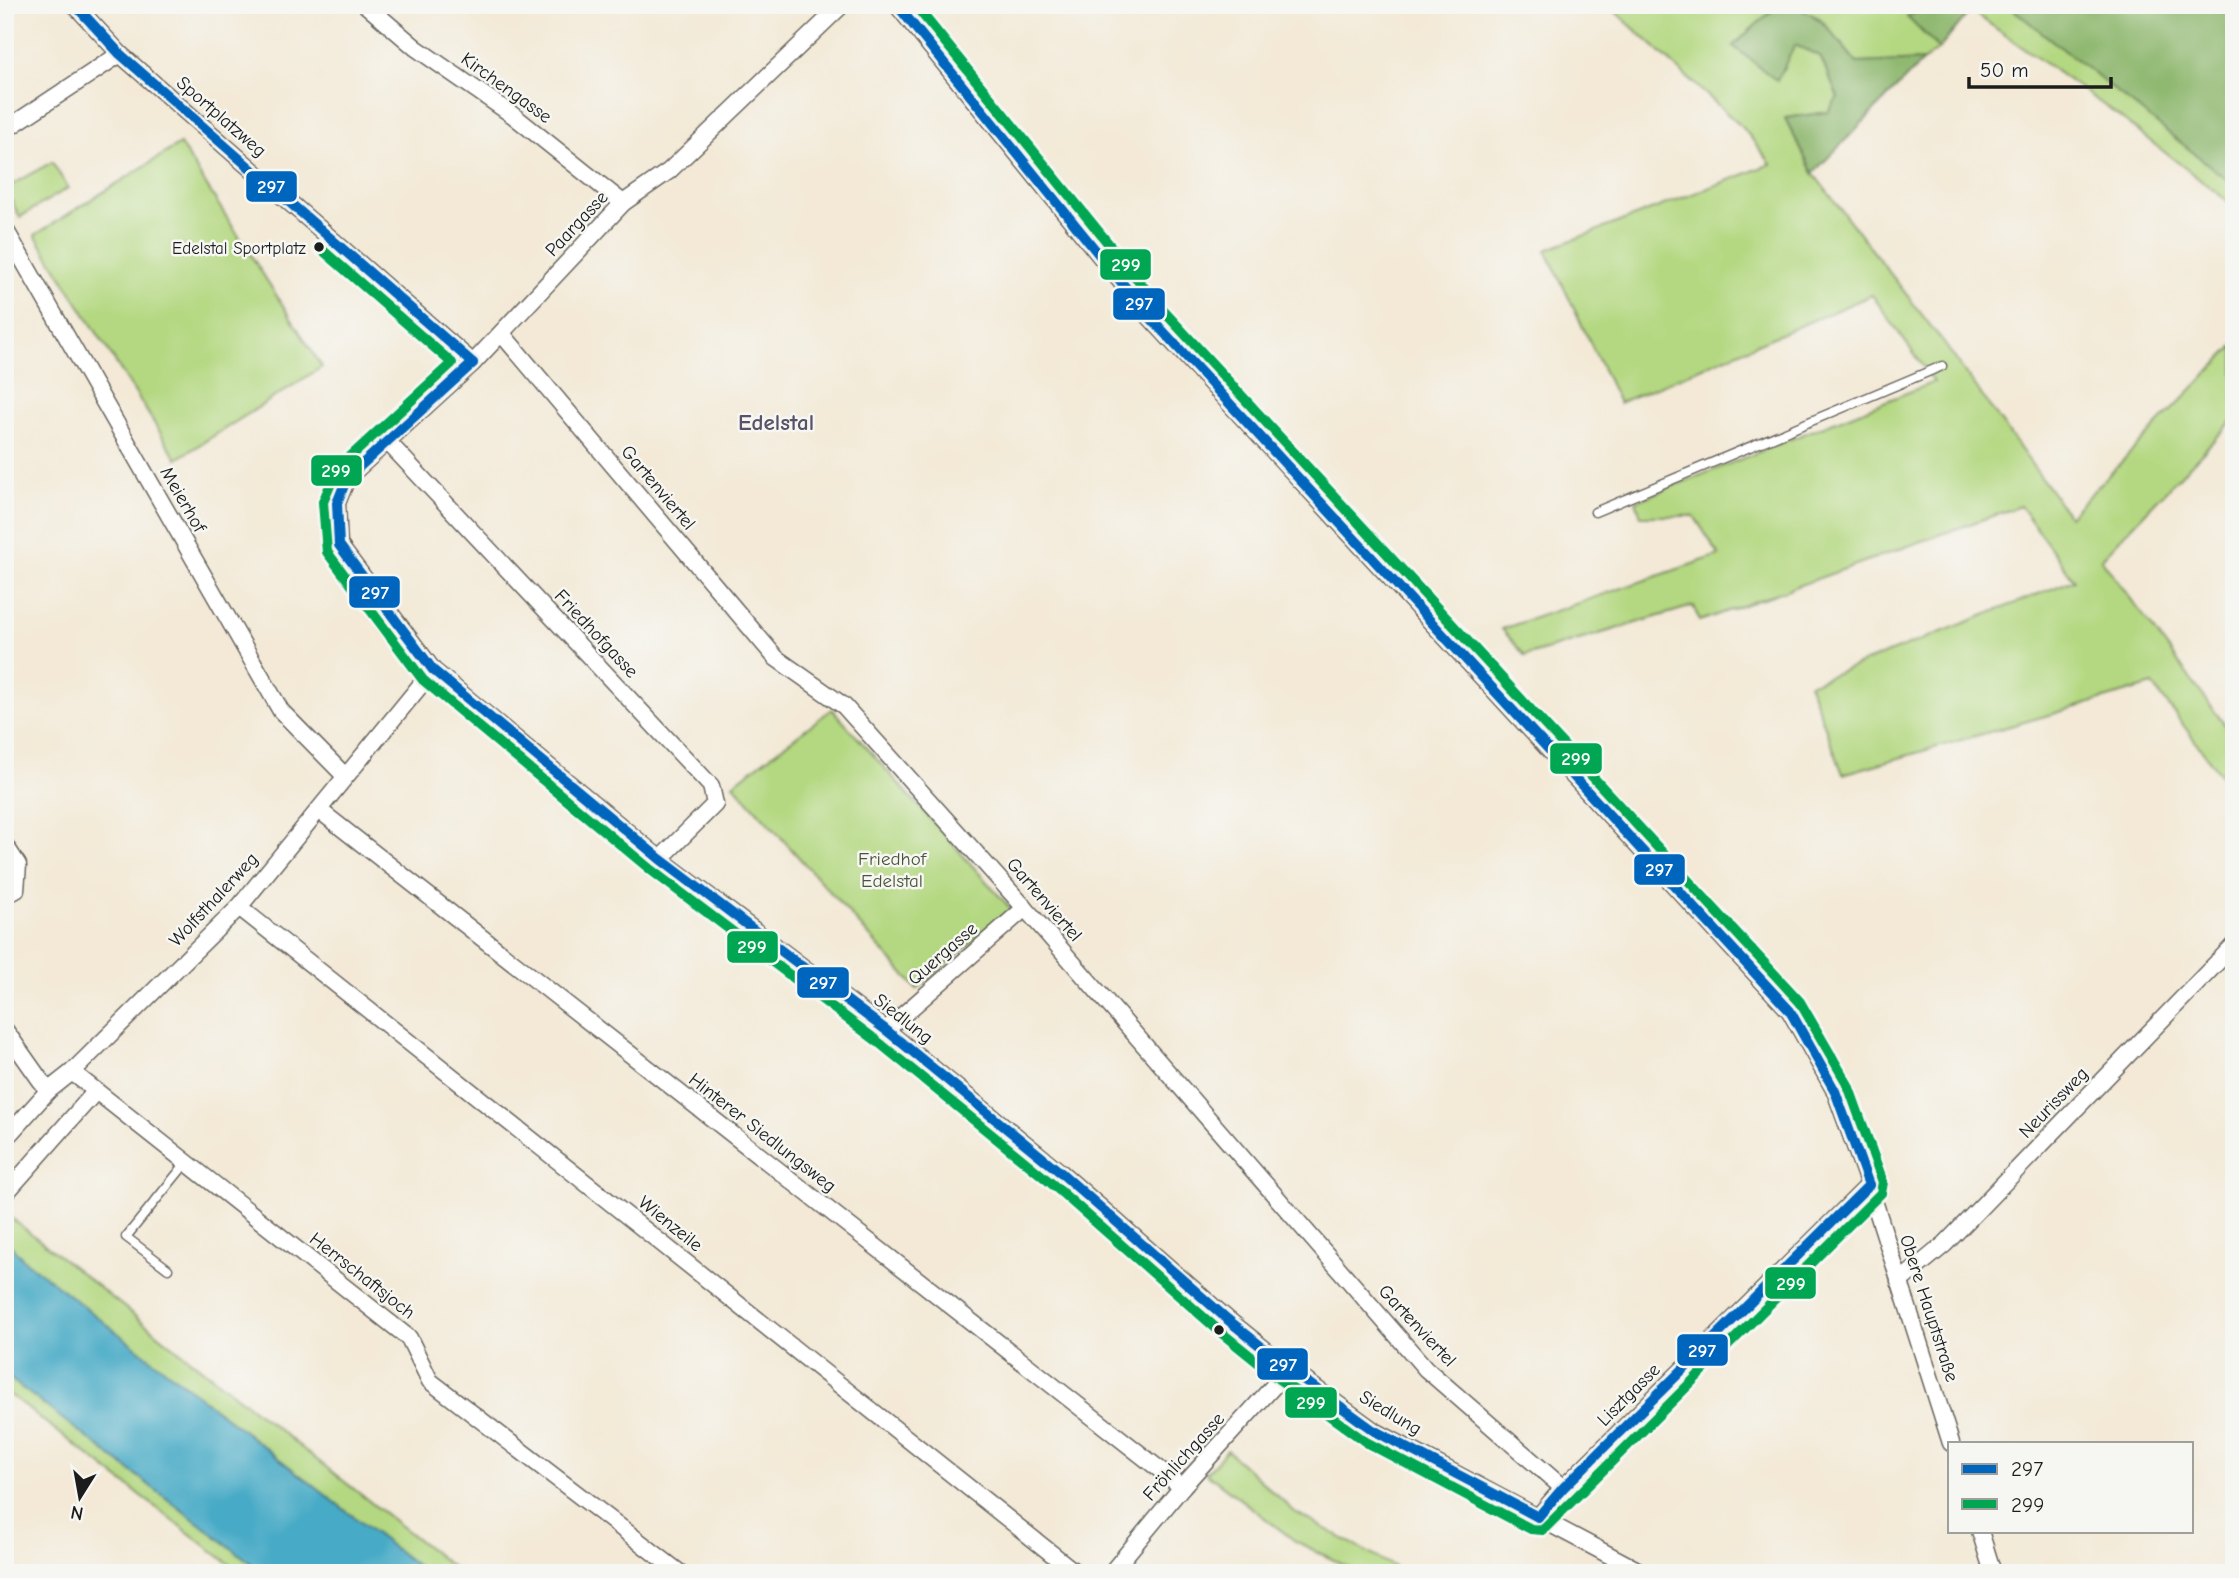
<svg xmlns="http://www.w3.org/2000/svg" width="2239" height="1578" font-family="'Comic Neue',sans-serif">
  <style>
    .green { fill: #b4d881; stroke: #687a4e; stroke-width: 2 }
    .forest { fill: #8fb86f; stroke: #566a46; stroke-width: 2 }
    .water { fill: #46aac6; stroke: #316371; stroke-width: 2 }
    .lines { fill: none; stroke-linecap: round; stroke-linejoin: round }
    .service-casing { stroke: #67645d; stroke-width: 11 }
    .minor-casing { stroke: #67645d; stroke-width: 19 }
    .service { stroke: #fff; stroke-width: 8 }
    .minor { stroke: #fff; stroke-width: 16 }
    .bus-1-casing { stroke: #f6f6f2; stroke-width: 16 }
    .bus-2-casing { stroke: #f6f6f2; stroke-width: 16 }
    .bus-1 { stroke: #0065bd; stroke-width: 10 }
    .bus-2 { stroke: #00a651; stroke-width: 10 }
    .bus-dot { fill: #1c1c1c; stroke: #f6f6f2; stroke-width: 2.5 }
    .labels { text-anchor: middle; stroke-width: 5; stroke-linejoin: round; paint-order: stroke }
    .bus-label { font-size: 17px; fill: #1c1c1c; stroke: #f6f6f2; text-anchor: end }
    .street-label { font-size: 19px; fill: #1c1c1c; stroke: #f6f6f2 }
    .park-label { font-size: 19px; fill: #4a543a; stroke: #f6f6f2 }
    .quarter-label { font-size: 23px; font-weight: bold; fill: #5a5267; stroke: #f6f6f2 }
    .line-badge { stroke: #f6f6f2; stroke-width: 2.5 }
    .badge-label { font-size: 19px; text-anchor: middle; font-weight: bold; fill: #fff }
  </style>
  <rect width="100%" height="100%" fill="#f6f6f2"/>
  <filter id="ink" filterUnits="userSpaceOnUse"><feTurbulence type="fractalNoise" baseFrequency=".0143" numOctaves="2"/><feDisplacementMap in="SourceGraphic" scale="14" xChannelSelector="R" yChannelSelector="G"/><feConvolveMatrix kernelMatrix="1 2 1 2 8 2 1 2 1" color-interpolation-filters="sRGB"/></filter>
  <filter id="wash" filterUnits="userSpaceOnUse"><feTurbulence type="fractalNoise" baseFrequency=".00686" numOctaves="4" result="noise"/><feDisplacementMap in="SourceGraphic" scale="28" xChannelSelector="R" yChannelSelector="G"/><feGaussianBlur stdDeviation="1.57" result="paint"/><feColorMatrix in="noise" values="0 0 0 0 0 0 0 0 0 0 0 0 0 0 0 0 0 1.4 0 .05"/><feComposite in="paint" operator="in"/></filter>
  <g filter="url(#wash)">
    <rect width="100%" height="100%" fill="#f3e9d6"/>
    <g class="green">
      <polygon points="1608,5 1778,5 1733,46 1795,45 1820,56 1838,97 1828,112 1785,118 1813,173 1943,342 2069,516 2234,346 2234,419 2101,559 2234,737 2234,757 2223,778 2153,685 1843,774 1809,684 2074,580 2020,506 1700,621 1693,606 1525,656 1502,629 1719,555 1694,516 1641,516 1636,501 1934,382 1872,295 1619,403 1546,250 1771,164 1744,129"/>
      <polygon points="1790,5 1934,5 1907,17 1939,49 1924,60 1857,63 1820,18"/>
      <polygon points="1963,5 2011,5 2234,185 2234,206 2109,109"/>
      <polygon points="180,144 322,367 177,459 35,235"/>
      <polygon points="52,162 68,188 20,217 5,189"/>
      <polygon points="832,709 1011,909 917,989 733,784"/>
      <polygon points="5,1213 460,1573 241,1573 5,1391"/>
      <polygon points="1227,1450 1295,1512 1405,1573 1360,1573 1295,1541 1206,1473"/>
    </g>
    <g class="forest">
      <path d="M1778,5C1817,5 1834,36 1857,63L1924,60L1813,173L1785,118L1828,112L1838,97L1820,56L1795,45L1777,81L1733,46Z"/>
      <polygon points="1934,5 1963,5 1971,10 1939,49 1907,16"/>
      <polygon points="2011,5 2234,5 2234,185 2015,11"/>
    </g>
    <polygon class="water" points="5,1239 23,1259 426,1573 264,1573 5,1375"/>
  </g>
  <g filter="url(#ink)">
    <g class="lines">
      <defs>
        <g id="service">
          <polyline points="1595,512 1942,366"/>
          <polyline points="168,1269 126,1237 186,1163"/>
        </g>
        <g id="minor">
          <polyline points="75,5 120,54 473,363"/>
          <polyline points="366,5 416,48 514,116 623,203"/>
          <polyline points="842,5 669,171 623,203 473,363 347,478 337,503 339,545 433,670 660,859 886,1030 1060,1172 1227,1319 1289,1369 1373,1430 1643,1573"/>
          <polyline points="897,5 1148,315 1790,1011 1835,1091 1869,1185 1951,1443"/>
          <polyline points="5,130 120,54"/>
          <polyline points="5,229 281,711 345,776"/>
          <polyline points="502,334 776,658 844,706 1025,908 1426,1369 1563,1488"/>
          <polyline points="386,440 711,786 715,804 660,859"/>
          <polyline points="319,810 1182,1487"/>
          <polyline points="5,845 18,865 16,890 5,896"/>
          <polyline points="239,907 1076,1573"/>
          <polyline points="5,1030 48,1091"/>
          <polyline points="886,1030 1025,908"/>
          <polyline points="72,1072 409,1338 430,1381 680,1573"/>
          <polyline points="5,1139 48,1091 72,1072 239,907 433,670"/>
          <polyline points="5,1194 96,1091"/>
          <polyline points="1899,1282 1945,1244 2234,945"/>
          <polyline points="1538,1517 1563,1488 1869,1185"/>
          <polyline points="1980,1531 1993,1573"/>
          <polyline points="1111,1573 1182,1487 1289,1369"/>
        </g>
      </defs>
      <use href="#service" class="service-casing"/>
      <use href="#minor" class="minor-casing"/>
      <use href="#service" class="service"/>
      <use href="#minor" class="minor"/>
      <defs>
        <g id="bus-1">
          <polyline points="75,5 120,54 473,363"/>
          <polyline points="897,5 1148,315 1790,1011 1835,1091 1869,1185"/>
          <polyline points="473,363 347,478 337,503 339,545 433,670 660,859 886,1030 1060,1172 1227,1319 1289,1369 1373,1430 1538,1517"/>
          <polyline points="1538,1517 1563,1488 1869,1185"/>
        </g>
        <polyline id="bus-2" points="319,247 452,363 337,469 323,502 327,552 423,680 651,870 877,1041 1051,1183 1218,1330 1280,1380 1366,1442 1531,1529 1543,1530 1881,1193 1883,1182 1848,1085 1800,1002 1159,306 915,5"/>
      </defs>
      <use href="#bus-1" class="bus-1-casing"/>
      <use href="#bus-2" class="bus-2-casing"/>
      <use href="#bus-1" class="bus-1"/>
      <use href="#bus-2" class="bus-2"/>
    </g>
  </g>
  <g class="bus-dot">
    <circle cx="319" cy="247" r="6"/>
    <circle cx="1219" cy="1330" r="6"/>
  </g>
  <g class="labels">
    <g class="bus-label">
      <text x="306" y="254">Edelstal Sportplatz</text>
    </g>
    <g class="street-label">
      <text transform="translate(507 87) rotate(36)" y="7">Kirchengasse</text>
      <text transform="translate(222 116) rotate(41)" y="7">Sportplatzweg</text>
      <text transform="translate(576 223) rotate(-47)" y="7">Paargasse</text>
      <text transform="translate(659 487) rotate(50)" y="7">Gartenviertel</text>
      <text transform="translate(184 499) rotate(60)" y="7">Meierhof</text>
      <text transform="translate(597 633) rotate(47)" y="7">Friedhofgasse</text>
      <text transform="translate(213 899) rotate(-47)" y="7">Wolfsthalerweg</text>
      <text transform="translate(1045 899) rotate(49)" y="7">Gartenviertel</text>
      <text transform="translate(942 953) rotate(-41)" y="7">Quergasse</text>
      <text transform="translate(904 1018) rotate(38)" y="7">Siedlung</text>
      <text transform="translate(2053 1102) rotate(-46)" y="7">Neurissweg</text>
      <text transform="translate(763 1132) rotate(38)" y="7">Hinterer Siedlungsweg</text>
      <text transform="translate(671 1223) rotate(39)" y="7">Wienzeile</text>
      <text transform="translate(363 1275) rotate(38)" y="7">Herrschaftsjoch</text>
      <text transform="translate(1930 1308) rotate(72)" y="7">Obere Hauptstraße</text>
      <text transform="translate(1418 1325) rotate(47)" y="7">Gartenviertel</text>
      <text transform="translate(1628 1394) rotate(-45)" y="7">Lisztgasse</text>
      <text transform="translate(1391 1412) rotate(31)" y="7">Siedlung</text>
      <text transform="translate(1183 1456) rotate(-48)" y="7">Fröhlichgasse</text>
    </g>
    <g class="park-label">
      <text x="892" y="865">Friedhof<tspan x="892" dy="22">Edelstal</tspan></text>
    </g>
    <g class="quarter-label">
      <text x="776" y="430">Edelstal</text>
    </g>
  </g>
  <g class="line-badge">
    <rect x="245" y="170" width="53" height="33" rx="7" fill="#0065bd"/>
    <rect x="1099" y="248" width="53" height="33" rx="7" fill="#00a651"/>
    <rect x="1112" y="287" width="54" height="34" rx="7" fill="#0065bd"/>
    <rect x="310" y="454" width="53" height="33" rx="7" fill="#00a651"/>
    <rect x="348" y="575" width="53" height="34" rx="7" fill="#0065bd"/>
    <rect x="1549" y="742" width="54" height="33" rx="7" fill="#00a651"/>
    <rect x="1633" y="853" width="53" height="33" rx="7" fill="#0065bd"/>
    <rect x="726" y="930" width="53" height="34" rx="7" fill="#00a651"/>
    <rect x="796" y="966" width="54" height="33" rx="7" fill="#0065bd"/>
    <rect x="1764" y="1266" width="53" height="34" rx="7" fill="#00a651"/>
    <rect x="1676" y="1333" width="53" height="34" rx="7" fill="#0065bd"/>
    <rect x="1256" y="1347" width="53" height="34" rx="7" fill="#0065bd"/>
    <rect x="1284" y="1386" width="54" height="33" rx="7" fill="#00a651"/>
  </g>
  <g class="badge-label">
    <text x="271" y="193">297</text>
    <text x="1126" y="271">299</text>
    <text x="1139" y="310">297</text>
    <text x="336" y="477">299</text>
    <text x="375" y="599">297</text>
    <text x="1576" y="765">299</text>
    <text x="1659" y="876">297</text>
    <text x="752" y="953">299</text>
    <text x="823" y="989">297</text>
    <text x="1791" y="1290">299</text>
    <text x="1702" y="1357">297</text>
    <text x="1283" y="1371">297</text>
    <text x="1311" y="1409">299</text>
  </g>
  <rect width="2239" height="1578" fill="none" stroke="#f6f6f2" stroke-width="28"/>
  <rect x="1948" y="1442" width="245" height="91" fill="#f6f6f2" stroke="#9f9f9c" stroke-width="2"/>
  <rect x="1962" y="1464" width="35" height="10" fill="#0065bd" stroke="#9f9f9c" stroke-width="2"/>
  <text x="2011" y="1476" font-size="21" fill="#1c1c1c">297</text>
  <rect x="1962" y="1499" width="35" height="10" fill="#00a651" stroke="#9f9f9c" stroke-width="2"/>
  <text x="2011" y="1512" font-size="21" fill="#1c1c1c">299</text>
  <g transform="translate(80 1497) rotate(191)" stroke="#f6f6f2" stroke-width="5" paint-order="stroke">
  <path d="M0-5L12 26L0 18L-12 26Z" fill="#1c1c1c"/>
  <text y="-10" font-size="19" font-weight="bold" text-anchor="middle" fill="#1c1c1c">N</text>
  </g>
  <path d="M1969 77v10h142v-10" fill="none" stroke="#1c1c1c" stroke-width="3.5"/>
  <text x="1980" y="77" font-size="21" fill="#1c1c1c" stroke="#f6f6f2" stroke-width="5" paint-order="stroke">50 m</text>
</svg>
